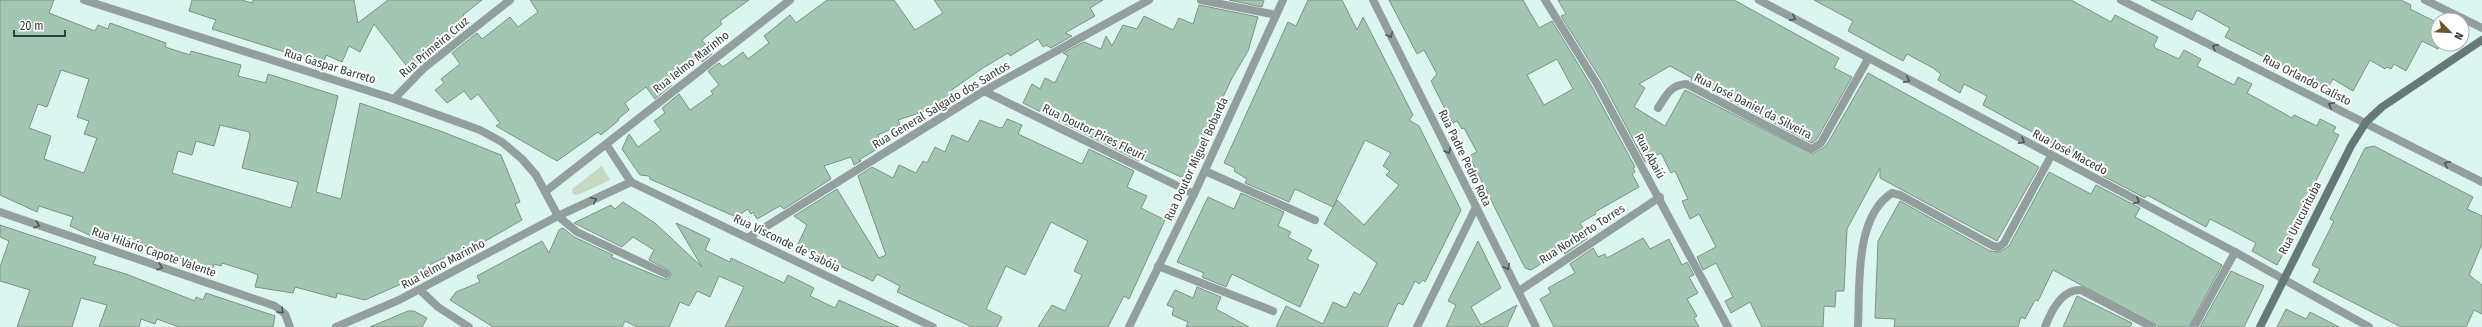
<svg xmlns="http://www.w3.org/2000/svg" width="2482" height="327" font-family="'Fira Sans Condensed',sans-serif">
  <style>
    .green { fill: #c5d9c0 }
    .building { fill: #a3c6b2; stroke: #7d9186; fill-rule: evenodd }
    .lines { fill: none; stroke-linecap: round; stroke-linejoin: round }
    .minor { stroke: #939e9f; stroke-width: 8 }
    .tertiary { stroke: #939e9f; stroke-width: 8 }
    .secondary { stroke: #677879; stroke-width: 8 }
    .oneway { stroke: #4c5756 }
    .labels { text-anchor: middle; stroke-width: 4; stroke-linejoin: round; paint-order: stroke }
    .street-label { font-size: 12px; fill: #353f3d; stroke: #fff }
  </style>
  <rect width="100%" height="100%" fill="#dbf5ef"/>
  <polygon class="green" points="602,166 610,180 578,195 573,194 572,189"/>
  <g class="building">
    <path d="M0,0H54L49,13L95,31L98,25L108,29L110,23L166,43L165,47L190,55L191,51L241,65L238,76L266,83L268,74L338,96L316,192L341,199L360,103L443,132L501,155L519,199L520,202L515,204L522,220L454,259L452,254L423,268L426,273L365,300L337,293L336,298L295,287L293,293L255,287L258,275L248,271L222,263L221,266L214,264L212,272L163,251L105,234L102,241L70,226L73,217L39,206L37,212L0,195ZM61,70L89,79L77,117L89,121L84,134L97,138L84,173L44,159L51,136L29,128L38,104L47,107ZM220,125L249,132L250,136L242,168L298,182L291,208L172,173L178,151L192,155L196,141L214,146Z"/>
    <polygon points="192,0 242,0 252,3 253,0 354,0 358,23 388,0 482,0 463,15 470,24 409,69 374,24 360,52 349,46 342,62 326,55 323,64 212,29 216,20 189,11"/>
    <polygon points="530,0 749,0 720,21 722,24 702,40 712,54 702,62 698,56 669,80 672,85 655,99 646,87 625,103 629,110 618,119 619,120 601,135 598,132 557,161 496,126 500,123 478,94 471,100 464,91 447,103 435,90 444,83 441,79 460,64 452,53 477,33 482,39 510,17 518,27 538,12"/>
    <polygon points="827,0 894,0 915,30 943,13 934,0 1103,0 1090,8 1095,16 1065,33 1072,36 1051,48 1046,45 1043,47 1038,39 1010,56 1008,53 983,68 950,91 956,101 898,120 900,125 878,135 882,146 859,160 861,161 854,165 851,157 824,166 831,179 784,209 780,206 757,219 753,212 751,214 748,209 736,217 650,179 649,176 640,175 622,149 629,134 638,147 661,130 654,121 665,113 662,108 679,94 690,110 713,94 711,91 719,85 708,71 719,63 723,67 743,52 748,59 769,43 764,36 790,15 796,23"/>
    <polygon points="1229,0 1264,0 1262,7"/>
    <polygon points="1308,0 1342,0 1357,30 1363,17 1413,115 1409,120 1419,126 1461,210 1425,282 1423,280 1419,284 1415,281 1403,305 1398,303 1387,327 1276,327 1286,306 1323,324 1333,302 1346,308 1354,292 1360,295 1377,263 1324,224 1337,200 1364,225 1399,185 1386,175 1390,171 1383,166 1391,153 1365,140 1333,207 1295,189 1289,202 1245,183 1247,179 1234,171 1235,168 1224,163 1288,22 1296,26"/>
    <path d="M1389,0H1523L1539,28L1552,21L1592,87L1635,167L1633,168L1635,172L1632,174L1639,187L1595,212L1596,214L1580,223L1588,238L1565,254L1563,250L1531,270L1525,268L1469,156L1477,152L1464,128L1462,129L1457,121L1453,123L1447,113L1431,81L1437,74L1424,50L1417,54ZM1557,59L1573,89L1544,105L1527,75Z"/>
    <polygon points="1558,0 1734,0 1839,58 1834,68 1852,77 1817,139 1812,143 1691,80 1692,78 1670,66 1639,84 1645,88 1634,107 1665,126 1685,90 1813,154 1826,146 1868,73 2039,167 1997,241 1880,178 1880,168 1847,229 1844,291 1836,291 1835,307 1824,306 1823,327 1762,327 1750,302 1731,313 1725,301 1733,297 1716,263 1703,270 1697,257 1716,247 1699,214 1690,219 1682,201 1688,199 1675,171 1671,173 1661,153 1645,162 1602,81 1561,16 1566,14"/>
    <polygon points="1814,0 2071,0 2111,22 2115,15 2158,37 2154,45 2155,48 2179,59 2184,50 2201,59 2197,66 2234,85 2238,77 2252,84 2247,93 2258,99 2292,118 2294,115 2317,126 2320,119 2336,127 2333,132 2339,135 2292,228 2294,229 2286,244 2288,245 2277,265 2252,251 2256,243 2237,233 2210,219 2206,227 2147,195 2145,198 2101,175 2105,167 2074,150 2072,154 1983,105 1987,96 1964,84 1960,93 1938,80 1941,74 1933,68 1907,54 1903,61 1848,31 1853,21"/>
    <polygon points="2151,0 2401,0 2411,5 2410,9 2438,23 2438,49 2422,41 2406,71 2394,64 2391,69 2387,67 2385,69 2370,60 2353,91 2333,79 2327,89 2225,37 2230,28 2197,10 2192,20"/>
    <polygon points="1199,5 1258,17 1248,51 1232,78 1187,174 1181,177 1140,158 1139,161 1023,103 1032,84 1040,89 1045,78 1055,83 1068,56 1063,53 1084,42 1101,49 1106,36 1112,46 1123,25 1137,29 1144,16 1173,30 1179,18 1193,24"/>
    <polygon points="1007,119 1022,125 1018,134 1082,164 1089,149 1134,171 1127,187 1147,196 1141,208 1165,220 1129,299 1124,296 1108,327 1038,327 1052,305 1065,311 1082,275 1074,271 1088,241 1051,222 1025,275 1006,266 986,309 1002,317 997,327 972,327 897,292 900,286 877,274 873,281 797,246 807,225 794,216 837,189 879,258 886,255 858,176 872,167 893,178 899,165 916,173 923,161 927,163 935,147 945,152 952,135 968,142 980,120 1000,128 1003,127"/>
    <polygon points="2374,146 2473,197 2467,209 2482,216 2482,244 2469,275 2482,285 2482,314 2474,310 2466,327 2401,327 2313,282 2320,269 2312,265 2334,221 2330,219 2365,148"/>
    <polygon points="2049,172 2091,194 2096,185 2140,208 2135,217 2222,265 2189,327 2160,327 2053,270 2038,301 2035,300 2025,319 2021,317 2018,327 1894,327 1895,319 1875,318 1878,241 1900,201 1990,251 2000,252 2009,246"/>
    <polygon points="1241,193 1284,212 1278,226 1291,232 1288,237 1312,250 1307,259 1319,265 1300,307 1232,274 1226,287 1202,277 1204,273 1177,262 1208,197 1234,209"/>
    <polygon points="623,202 655,223 702,267 676,223 710,239 705,250 730,262 731,258 784,283 788,275 814,288 810,296 835,308 839,300 899,327 725,327 744,287 719,276 710,297 697,291 689,306 680,302 669,327 637,327 625,321 622,327 493,327 450,300 456,292 480,282 477,276 542,241 549,253 559,230 563,228 574,237 613,255 611,257 664,279 669,279 671,274 670,271 649,260 654,250 633,237 622,247 574,223 611,205 615,209"/>
    <polygon points="0,225 96,257 93,264 126,274 195,301 196,297 203,300 206,293 275,316 273,327 179,327 157,319 155,324 141,319 139,327 99,327 107,305 81,298 72,327 17,327 30,290 0,281 0,267 9,241 0,237"/>
    <polygon points="1643,238 1650,249 1669,239 1682,265 1687,262 1694,275 1689,277 1698,293 1687,299 1697,316 1694,318 1699,327 1554,327 1540,299 1551,293 1548,288 1575,273 1570,264 1593,248 1598,257 1605,254 1607,258"/>
    <polygon points="1478,241 1501,288 1471,307 1481,325 1517,305 1507,327 1446,327 1456,305 1448,301"/>
    <polygon points="2231,271 2264,286 2244,327 2200,327"/>
    <polygon points="1197,287 1221,297 1216,309 1249,327 1186,327 1188,322 1172,315 1174,308 1167,305 1175,290 1193,298"/>
    <polygon points="2077,296 2132,323 2130,327 2063,327"/>
    <polygon points="2286,309 2306,319 2310,312 2339,327 2277,327"/>
    <polygon points="408,311 414,311 427,318 422,327 370,327"/>
  </g>
  <g class="lines">
    <g class="minor">
      <polyline points="84,0 394,99 480,130 502,142 522,159 536,175 558,216 577,232 666,274"/>
      <polyline points="1201,0 1276,15"/>
      <polyline points="1373,0 1536,327"/>
      <polyline points="1545,0 1597,84 1728,327"/>
      <polyline points="2425,0 2482,28"/>
      <polyline points="984,91 1194,194"/>
      <polyline points="394,99 424,68 510,0"/>
      <path d="M1658,108C1666,96 1670,85 1686,84L1812,149L1821,143L1868,59"/>
      <polyline points="606,144 631,182"/>
      <polyline points="1205,171 1315,220"/>
      <polyline points="631,182 933,327"/>
      <polyline points="546,191 790,0"/>
      <polyline points="0,212 275,306 285,314 290,327"/>
      <polyline points="749,237 984,91 1149,0"/>
      <polyline points="1158,266 1273,311"/>
      <polyline points="420,290 438,307 469,327"/>
      <polyline points="1519,291 1660,197"/>
      <polyline points="336,327 399,300 558,216 631,182"/>
      <polyline points="1129,327 1194,194 1283,0"/>
      <polyline points="1417,327 1476,207"/>
      <path d="M1858,327C1860,287 1854,217 1892,193L1900,195L1993,246L1999,247L2004,243L2051,156"/>
      <path d="M2045,327C2051,311 2062,289 2081,290L2152,327"/>
      <polyline points="2194,327 2235,252"/>
    </g>
    <g class="tertiary">
      <polyline points="1759,0 2235,252 2369,327"/>
      <polyline points="2121,0 2482,182"/>
    </g>
    <polyline class="secondary" points="2260,327 2351,146 2366,122 2382,107 2482,40"/>
  </g>
  <defs><path id="oneway-chevron" d="M-2-3.5L2.5 0L-2 3.5" fill="none" stroke-width="1.6" stroke-linecap="round" stroke-linejoin="round"/></defs>
  <g class="oneway">
    <use href="#oneway-chevron" transform="translate(1793 18) rotate(28)"/>
    <use href="#oneway-chevron" transform="translate(1390 35) rotate(64)"/>
    <use href="#oneway-chevron" transform="translate(2215 47) rotate(-153)"/>
    <use href="#oneway-chevron" transform="translate(1907 80) rotate(28)"/>
    <use href="#oneway-chevron" transform="translate(2331 105) rotate(-153)"/>
    <use href="#oneway-chevron" transform="translate(2022 141) rotate(28)"/>
    <use href="#oneway-chevron" transform="translate(1448 151) rotate(64)"/>
    <use href="#oneway-chevron" transform="translate(2447 164) rotate(-153)"/>
    <use href="#oneway-chevron" transform="translate(594 200) rotate(-25)"/>
    <use href="#oneway-chevron" transform="translate(2137 201) rotate(27)"/>
    <use href="#oneway-chevron" transform="translate(37 225) rotate(19)"/>
    <use href="#oneway-chevron" transform="translate(160 267) rotate(19)"/>
    <use href="#oneway-chevron" transform="translate(1507 267) rotate(63)"/>
    <use href="#oneway-chevron" transform="translate(281 311) rotate(45)"/>
  </g>
  <g class="labels">
    <g class="street-label">
      <text transform="translate(434 47) rotate(-40)" y="4">Rua Primeira Cruz</text>
      <text transform="translate(691 62) rotate(-38)" y="4">Rua Ielmo Marinho</text>
      <text transform="translate(330 66) rotate(17)" y="4">Rua Gaspar Barreto</text>
      <text transform="translate(2307 80) rotate(27)" y="4">Rua Orlando Calisto</text>
      <text transform="translate(941 105) rotate(-31)" y="4">Rua General Salgado dos Santos</text>
      <text transform="translate(1753 106) rotate(27)" y="4">Rua José Daniel da Silveira</text>
      <text transform="translate(1094 132) rotate(26)" y="4">Rua Doutor Pires Fleuri</text>
      <text transform="translate(2070 152) rotate(28)" y="4">Rua José Macedo</text>
      <text transform="translate(1650 156) rotate(61)" y="4">Rua Abaiú</text>
      <text transform="translate(1465 158) rotate(64)" y="4">Rua Padre Pedro Rota</text>
      <text transform="translate(1196 159) rotate(-65)" y="4">Rua Doutor Miguel Bobarda</text>
      <text transform="translate(2300 218) rotate(-63)" y="4">Rua Urucurituba</text>
      <text transform="translate(1582 234) rotate(-33)" y="4">Rua Norberto Torres</text>
      <text transform="translate(787 243) rotate(26)" y="4">Rua Visconde de Sabóia</text>
      <text transform="translate(154 252) rotate(19)" y="4">Rua Hilário Capote Valente</text>
      <text transform="translate(443 264) rotate(-28)" y="4">Rua Ielmo Marinho</text>
    </g>
  </g>
  <g transform="translate(2450 32) rotate(114)"><circle r="19" fill="#ffffff" stroke="#aeb2b1"/>
  <path d="M0-3L7 15L0 10L-7 15Z" fill="#6f5527"/>
  <text y="-6" font-size="11" font-weight="bold" text-anchor="middle" fill="#353f3d">N</text>
  </g>
  <path d="M14 30v6h51v-6" fill="none" stroke="#353f3d" stroke-width="2"/>
  <text x="20" y="30" font-size="12" fill="#353f3d" stroke="#ffffff" stroke-width="3" paint-order="stroke">20 m</text>
</svg>
